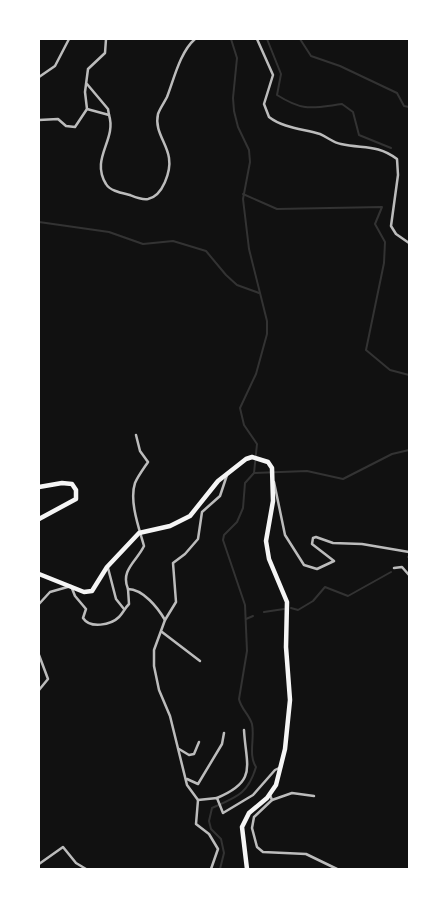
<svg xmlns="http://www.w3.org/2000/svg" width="448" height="908" font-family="'Titillium Web',sans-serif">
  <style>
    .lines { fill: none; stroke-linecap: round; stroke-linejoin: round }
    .stream { stroke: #333; stroke-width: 2 }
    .minor { stroke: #bcbcbc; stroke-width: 2.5 }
    .primary { stroke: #f5f5f5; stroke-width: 4.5 }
  </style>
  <rect width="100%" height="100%" fill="#111"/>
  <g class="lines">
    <g class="stream">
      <path d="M267,39L281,74L277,95C304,112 312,108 342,104L353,112L359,135L391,148"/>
      <polyline points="300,39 311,56 340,66 397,93 404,106 409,107"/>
      <polyline points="243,194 277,209 382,207 375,224 385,242 384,263 366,350 390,370 409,375"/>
      <polyline points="39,222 109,232 143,244 173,241 206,251 226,275 237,285 259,293"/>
      <polyline points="254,473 307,471 343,479 392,454 409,450"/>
      <polyline points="408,557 409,557"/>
      <polyline points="291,608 298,610 313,601 325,587 348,596 391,572"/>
      <polyline points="264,612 284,609"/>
      <polyline points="246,619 253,616"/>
      <path d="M220,869L224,853L221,839L211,829L209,821L212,808C237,797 248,794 256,767C248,755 255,738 252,724C249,714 241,709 239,699L247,651L245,605L223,540L224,535L237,522L243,508L245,483L254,473L257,444L244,425L240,408L256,374L267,334V321L249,249L243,199L250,162L249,150L238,127L234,111L233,98L237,58L231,39"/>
    </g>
    <g class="minor">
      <path d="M257,39L273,75L264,104L269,117C283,128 303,129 320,134C327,137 334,143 341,144C363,149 377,144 397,159L398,175L391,226L396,234L409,243"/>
      <polyline points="39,77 55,66 69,39"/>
      <polyline points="87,84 108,109 109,115"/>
      <path d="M87,109L109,115C117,140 90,158 106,184C110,191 122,193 130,195C135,197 142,200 148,199C163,196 171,171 169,158C167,143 154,131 158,114C160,108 164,103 167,97C174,79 180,52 195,39"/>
      <polyline points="39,120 58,119 66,126 75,127 87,109 85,92 88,69 105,53 106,39"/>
      <polyline points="274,482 285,535 304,565 317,569 334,561 312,544 313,538 316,537 333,543 362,544 409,552"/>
      <polyline points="108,568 116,599 124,609"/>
      <polyline points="394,568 402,567 409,575"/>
      <path d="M128,589C120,570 137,561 144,546C139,528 129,501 135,483C138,476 144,468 148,462L140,451L136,435"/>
      <path d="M39,604L50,592L71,586L75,596L86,609L83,618C90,629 111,625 119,617C123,613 125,608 129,604L128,589C143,589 158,608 165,620"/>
      <polyline points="162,632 200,661"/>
      <polyline points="39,655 48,679 39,690"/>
      <polyline points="179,749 189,755 194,754 199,742"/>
      <polyline points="187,779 198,784 222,744 224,733"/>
      <polyline points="270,795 272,800 254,817 252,828 257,847 263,852 306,854 337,869"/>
      <path d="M217,798C258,781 246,766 244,730"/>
      <polyline points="198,800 217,798 223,813 253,795 275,770 281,767"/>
      <polyline points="272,800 292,793 314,796"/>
      <polyline points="39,864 63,847 76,863 86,869"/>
      <polyline points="211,869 218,849 209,834 196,824 198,800 187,785 170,716 159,690 154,666 154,650 165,620 176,602 173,563 185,554 198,539 202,512 220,496 227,475"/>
    </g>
    <g class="primary">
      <polyline points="39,487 62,483 72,484 76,490 76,499 39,519"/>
      <polyline points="39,574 84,592 92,591 107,567 139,533 170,526 190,516 218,481 246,459 252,457 268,462 272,468 273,501 266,541 269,559 287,602 286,647 290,700 285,749 276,785 267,798 249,813 242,827 247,869"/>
    </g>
  </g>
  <rect width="448" height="908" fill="none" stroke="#ffffff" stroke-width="80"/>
</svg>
